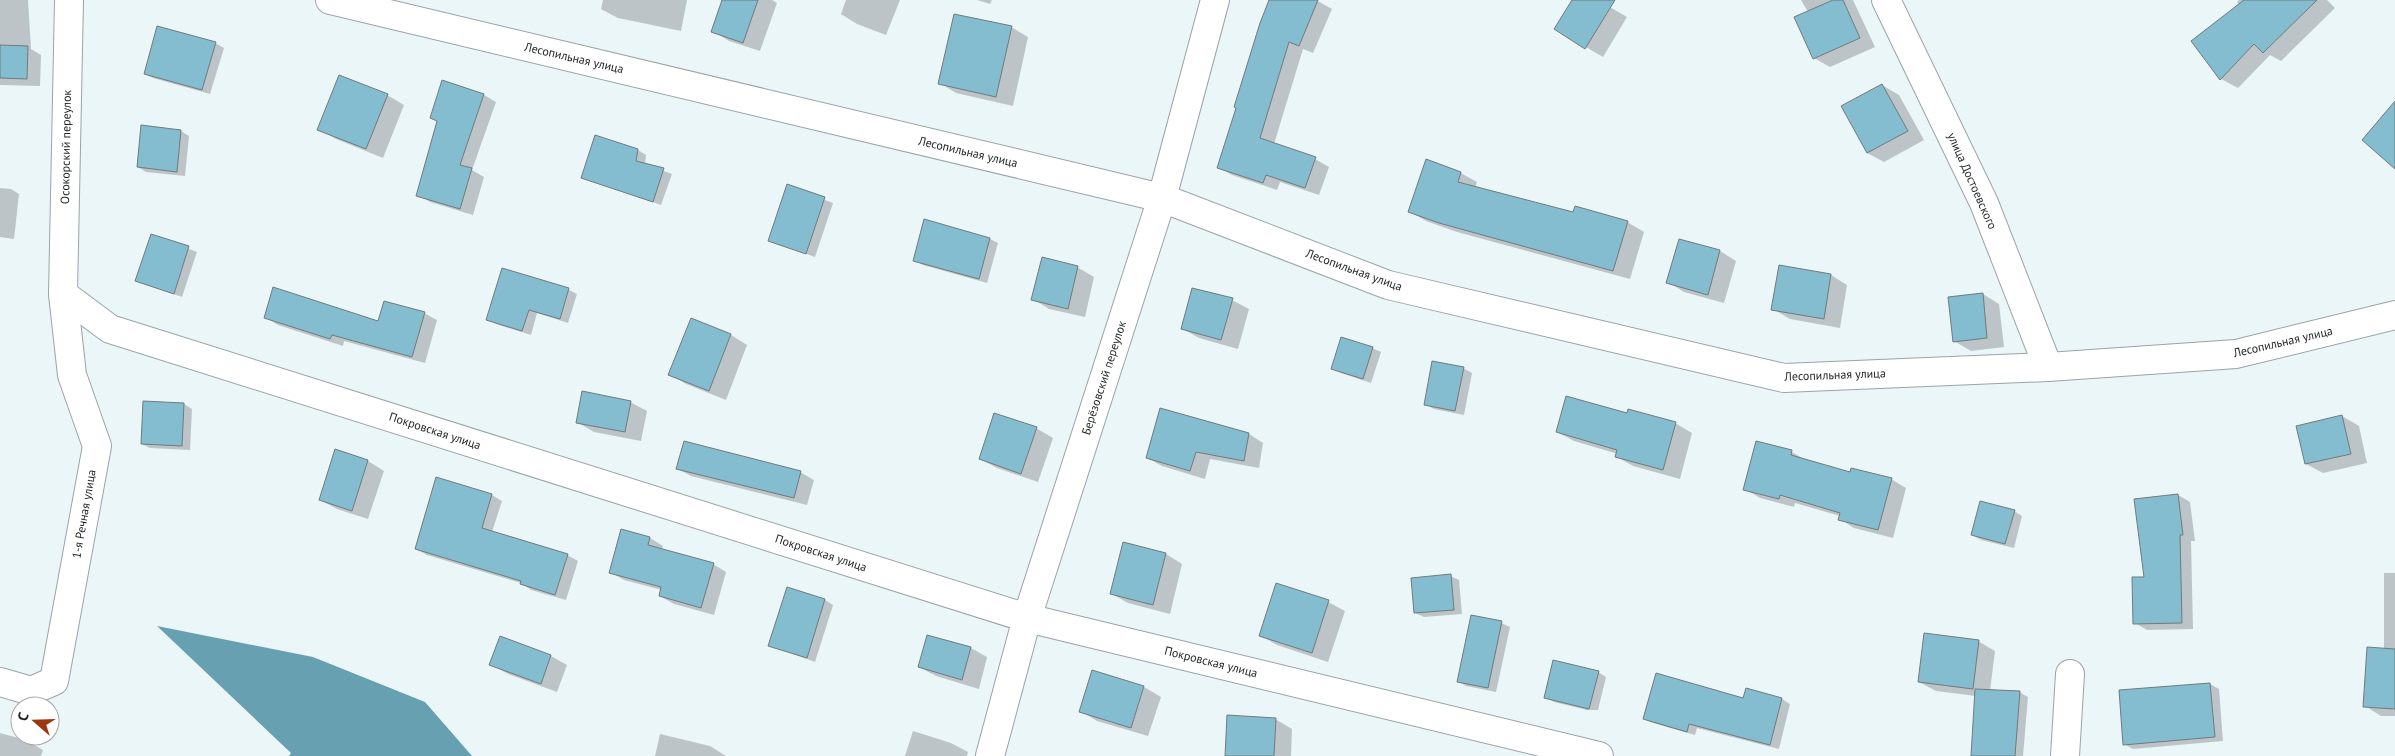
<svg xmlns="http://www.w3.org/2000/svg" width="2395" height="756" font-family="'PT Sans',sans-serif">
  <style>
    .water { fill: #66a0b1 }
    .shadow { fill: #0003 }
    .building { fill: #83bdcf; stroke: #717a7d }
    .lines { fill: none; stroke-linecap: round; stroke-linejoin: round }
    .street-casing { stroke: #9aa4a7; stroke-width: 30 }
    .street { stroke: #fff; stroke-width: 28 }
    .labels { text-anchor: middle; stroke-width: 5; stroke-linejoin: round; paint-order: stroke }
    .street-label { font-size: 12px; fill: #1d2022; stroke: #fff }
  </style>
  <rect width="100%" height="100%" fill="#ebf6f9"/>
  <polygon class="water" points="157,626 313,657 425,702 472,756 289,756 291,753"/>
  <g class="shadow">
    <polygon points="0,0 28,0 31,49 41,55 40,86 0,85"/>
    <polygon points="603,0 687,0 681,31 618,18 601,9"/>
    <polygon points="724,0 772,0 777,3 760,51 729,41 713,31"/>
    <polygon points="846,0 900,0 886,35 857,24 841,14"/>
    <polygon points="977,0 992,0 990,4"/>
    <polygon points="1270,0 1316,0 1332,9 1313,53 1303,49 1274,144 1315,159 1329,167 1319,195 1280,182 1277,190 1232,175 1218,167"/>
    <polygon points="1573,0 1598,0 1627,17 1603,57 1555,29"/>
    <polygon points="1801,0 1853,0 1875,47 1830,67 1814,58 1808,12"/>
    <polygon points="2239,0 2327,0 2335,8 2281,61 2270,55 2238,88 2221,79 2239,5 2237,2"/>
    <polygon points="1011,27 1028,37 1013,106 956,93 940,83"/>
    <polygon points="215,43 224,48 210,94 153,78 145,74"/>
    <polygon points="443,81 484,95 496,102 472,170 484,177 473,215 430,202 418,195 438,122"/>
    <polygon points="1882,85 1899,95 1924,140 1884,162 1867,153"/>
    <polygon points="387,95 404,105 383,158 336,139 319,129"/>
    <polygon points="142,127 181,131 189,136 185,176 146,172 138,167"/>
    <polygon points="596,137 638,150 646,155 645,164 672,174 661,205 583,177"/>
    <polygon points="1461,173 1477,182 1475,188 1574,213 1627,222 1644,232 1630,279 1457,232 1426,221 1409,211"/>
    <polygon points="787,186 833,203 815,257 769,241"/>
    <polygon points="0,188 11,189 19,194 14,239 0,237"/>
    <polygon points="925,221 990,239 998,243 987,283 923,265 915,260"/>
    <polygon points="151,235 197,252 182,297 137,281"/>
    <polygon points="1720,251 1736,261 1724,303 1684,292 1668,282"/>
    <polygon points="1077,267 1094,277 1085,317 1049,309 1033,299"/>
    <polygon points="503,270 569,290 577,294 568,323 537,313 531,335 496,324 487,319"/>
    <polygon points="1831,275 1847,285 1840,328 1790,319 1773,309"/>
    <polygon points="1983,294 1999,304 2004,347 1971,351 1954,341"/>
    <polygon points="1232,300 1249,309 1238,349 1199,338 1183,329"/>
    <polygon points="424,313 437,320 425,363 344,341 343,346 278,325 265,317 379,323"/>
    <polygon points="691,320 731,335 747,345 726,400 686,384 670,374"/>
    <polygon points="1372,348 1381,352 1371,383 1341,373 1332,368"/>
    <polygon points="1463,368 1472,373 1464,415 1434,409 1425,404"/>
    <polygon points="630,402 647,411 641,441 594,432 577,422"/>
    <polygon points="184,404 192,409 190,450 150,448 142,444"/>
    <polygon points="1161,409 1249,434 1263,443 1259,468 1210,459 1205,479 1162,466 1147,458"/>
    <polygon points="1628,415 1675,423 1692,433 1680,479 1633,466 1617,457 1618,454 1574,441 1557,432"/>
    <polygon points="2342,416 2359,426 2367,463 2323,473 2306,464"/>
    <polygon points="1036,428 1053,438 1038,482 997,468 980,459"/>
    <polygon points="336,451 368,461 384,471 368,519 337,509 320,500"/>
    <polygon points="1792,452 1807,461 1851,473 1891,479 1906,488 1893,538 1854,528 1840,519 1840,516 1795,503 1794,507 1760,498 1745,489"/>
    <polygon points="678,469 800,472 814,480 807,505 691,476"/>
    <polygon points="492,495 502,501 492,532 567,555 578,561 566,600 531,590 521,583 427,555 416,549"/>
    <polygon points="2178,495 2190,502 2195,541 2191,541 2193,629 2147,630 2135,623 2145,578"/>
    <polygon points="2014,511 2022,516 2014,548 1981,540 1972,535"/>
    <polygon points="622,530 650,538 663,546 662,550 713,564 726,572 714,615 674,604 660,596 662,590 624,580 610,572"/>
    <polygon points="1166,554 1182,564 1170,614 1128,603 1112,594"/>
    <polygon points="2384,573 2395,573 2395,716 2381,716 2365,706 2384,649"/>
    <polygon points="1450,576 1459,580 1462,614 1424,617 1415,613"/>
    <polygon points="825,600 833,605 815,662 769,645"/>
    <polygon points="1328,602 1345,611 1328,662 1277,645 1260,635"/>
    <polygon points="1501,623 1510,627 1496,692 1466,686 1458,681"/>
    <polygon points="1978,641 1995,651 1990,691 2019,692 2028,697 2023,756 1972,756 1976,696 1936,691 1919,682"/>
    <polygon points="971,648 987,657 979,689 936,676 919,667"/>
    <polygon points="551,656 567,665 557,692 508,674 491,664"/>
    <polygon points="1093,671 1144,687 1161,697 1148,736 1097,721 1080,711"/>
    <polygon points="1598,672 1606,677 1598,710 1587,710 1554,702 1546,697"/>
    <polygon points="2210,684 2219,689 2223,741 2133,749 2124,744 2120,691"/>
    <polygon points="1782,699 1790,704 1779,749 1697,728 1695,735 1653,723 1644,719 1744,700"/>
    <polygon points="1275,719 1292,729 1291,756 1226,756"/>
    <polygon points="913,731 951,743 968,752 967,756 905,756"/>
    <polygon points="0,733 26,740 43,750 41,756 0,756"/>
    <polygon points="660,734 710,746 726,756 655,756"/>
  </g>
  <g class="building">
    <polygon points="722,0 758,0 743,43 711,32"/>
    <polygon points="1269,0 1318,0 1299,46 1289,42 1260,138 1316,157 1305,188 1266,175 1263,183 1217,168 1236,108 1234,107 1260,23"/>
    <polygon points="1572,0 1615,0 1585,49 1554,29"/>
    <polygon points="1833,0 1843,0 1860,38 1813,59 1794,17"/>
    <polygon points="2244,0 2317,0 2263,53 2254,44 2220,80 2191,41"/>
    <polygon points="954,14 1012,26 996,97 938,84"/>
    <polygon points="157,26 216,42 202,90 144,74"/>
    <polygon points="0,45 28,46 27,79 0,78"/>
    <polygon points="339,75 388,94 366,149 317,130"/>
    <polygon points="442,80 484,94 460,165 472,168 460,209 416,196 437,121 430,118"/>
    <polygon points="1882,84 1908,131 1867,153 1841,106"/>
    <polygon points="2395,101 2395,169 2362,140"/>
    <polygon points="141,125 181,130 177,172 137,167"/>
    <polygon points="595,135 638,149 636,161 664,168 653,202 581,178"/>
    <polygon points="1426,159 1461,172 1458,182 1573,212 1575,206 1628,221 1613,271 1439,223 1408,212"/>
    <polygon points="787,184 825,197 806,254 768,241"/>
    <polygon points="924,219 990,238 979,279 913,261"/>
    <polygon points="151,234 189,246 174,294 135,281"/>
    <polygon points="1679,239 1720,250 1708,295 1666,283"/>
    <polygon points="1042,257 1078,266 1068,309 1031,300"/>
    <polygon points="1779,265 1831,274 1824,319 1771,310"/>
    <polygon points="502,268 569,288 560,319 529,310 522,331 486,320"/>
    <polygon points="273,287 378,321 384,301 425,312 412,357 332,335 330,339 264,318"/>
    <polygon points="1192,288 1233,298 1221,340 1181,329"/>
    <polygon points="1983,293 1987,338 1953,342 1948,297"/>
    <polygon points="691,318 731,334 709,391 668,375"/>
    <polygon points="1341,337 1373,347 1363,379 1331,369"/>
    <polygon points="1432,361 1464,367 1455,411 1424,405"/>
    <polygon points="582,391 631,401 625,432 576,423"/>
    <polygon points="1566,396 1627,413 1628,409 1676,422 1663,470 1615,457 1617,450 1556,432"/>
    <polygon points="143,401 184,403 182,446 141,444"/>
    <polygon points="1160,408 1249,433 1244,461 1196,452 1190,471 1146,458"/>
    <polygon points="994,413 1037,427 1021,474 979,459"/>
    <polygon points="2342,415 2351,454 2305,464 2296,426"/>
    <polygon points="684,441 801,471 794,498 676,469"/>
    <polygon points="1756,441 1792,450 1791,455 1850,472 1851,468 1892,478 1878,530 1838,520 1840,513 1780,495 1779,499 1743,490"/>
    <polygon points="335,449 368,460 352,511 319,500"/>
    <polygon points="436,477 492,494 482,528 568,554 555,595 520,584 521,581 415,549"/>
    <polygon points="2178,494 2183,535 2180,535 2182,623 2133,624 2132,577 2144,577 2134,499"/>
    <polygon points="1980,501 2015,510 2005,544 1971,535"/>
    <polygon points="621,529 650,537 648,545 714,563 701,608 659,596 661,587 609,573"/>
    <polygon points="1123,542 1166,553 1153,605 1110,594"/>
    <polygon points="1451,574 1454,610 1414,613 1411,578"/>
    <polygon points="1276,583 1329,600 1312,653 1259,636"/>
    <polygon points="787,587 825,599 807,658 768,646"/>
    <polygon points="1471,615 1502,621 1488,688 1457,682"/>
    <polygon points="1924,633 1979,640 1973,689 1918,682"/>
    <polygon points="927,635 971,647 962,680 918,667"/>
    <polygon points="500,636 551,655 541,684 489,665"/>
    <polygon points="2367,647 2395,649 2395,709 2363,707"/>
    <polygon points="1553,660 1599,671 1589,709 1544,698"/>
    <polygon points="1092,670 1144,686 1131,728 1079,712"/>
    <polygon points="1656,673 1743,698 1746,688 1782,698 1770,745 1689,724 1687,732 1643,719"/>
    <polygon points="2210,683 2215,737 2123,745 2119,690"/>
    <polygon points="1975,689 2020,691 2015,756 1971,756"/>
    <polygon points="1227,715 1276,718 1274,756 1225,756"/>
  </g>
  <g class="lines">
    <defs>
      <g id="street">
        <polyline points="330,0 1162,198 1388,285 1784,378 2048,367 2236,354 2395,315"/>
        <polyline points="1886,0 1984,203 2048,367"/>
        <polyline points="63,294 110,329 1027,618 1599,756"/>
        <polyline points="0,682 31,691 54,681 97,446 72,375 63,294 69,0"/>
        <polyline points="990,756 1027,618 1162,198 1215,0"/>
        <polyline points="2065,756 2070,674"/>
      </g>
    </defs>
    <use href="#street" class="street-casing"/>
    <use href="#street" class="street"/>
  </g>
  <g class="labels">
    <g class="street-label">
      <text transform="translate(574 58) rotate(13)" y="4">Лесопильная улица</text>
      <text transform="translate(66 147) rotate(-89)" y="4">Осокорский переулок</text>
      <text transform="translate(968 152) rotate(13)" y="4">Лесопильная улица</text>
      <text transform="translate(1972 181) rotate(66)" y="4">улица Достоевского</text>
      <text transform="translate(1354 270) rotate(20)" y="4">Лесопильная улица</text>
      <text transform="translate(2283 342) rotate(-13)" y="4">Лесопильная улица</text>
      <text transform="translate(1835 375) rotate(-2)" y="4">Лесопильная улица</text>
      <text transform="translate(1104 378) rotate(-72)" y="4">Берёзовский переулок</text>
      <text transform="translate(435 431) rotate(18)" y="4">Покровская улица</text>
      <text transform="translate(84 514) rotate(-80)" y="4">1-я Речная улица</text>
      <text transform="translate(821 553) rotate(18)" y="4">Покровская улица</text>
      <text transform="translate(1211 662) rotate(14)" y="4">Покровская улица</text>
    </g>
  </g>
  <g transform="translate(35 721) rotate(290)"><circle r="24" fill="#ffffff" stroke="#a5a6a7"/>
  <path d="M0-4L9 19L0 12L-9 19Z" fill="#9d370f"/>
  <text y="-8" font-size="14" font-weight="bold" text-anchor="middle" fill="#1d2022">С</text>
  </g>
</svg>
